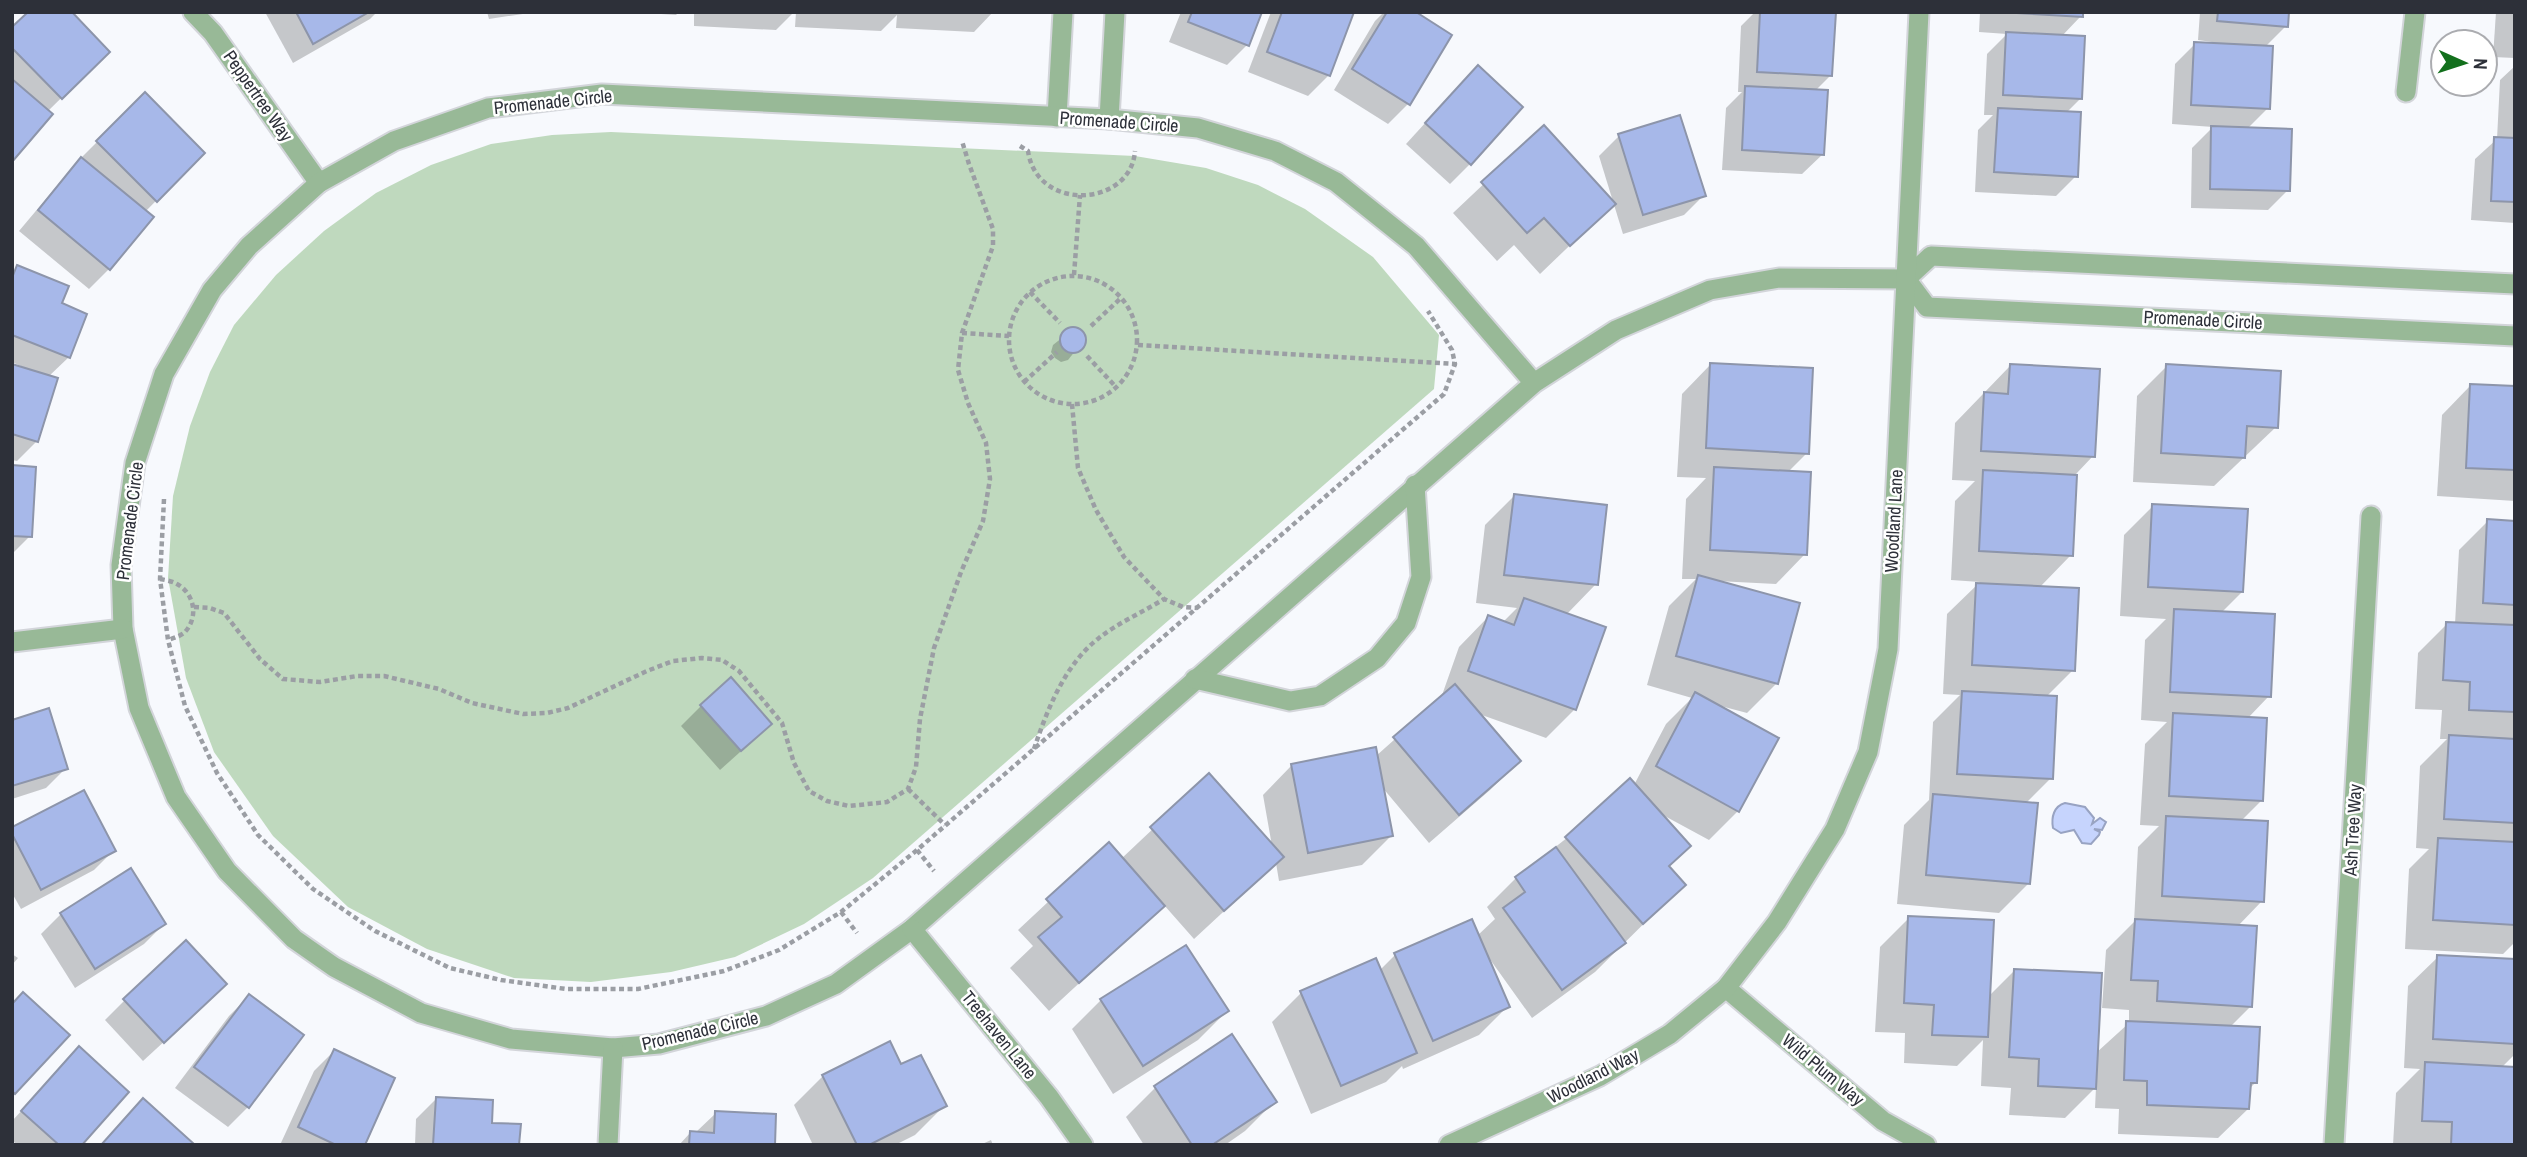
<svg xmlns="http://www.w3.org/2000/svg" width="2527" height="1157" font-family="'Archivo Narrow',sans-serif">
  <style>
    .green { fill: #bfd9be }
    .water { fill: #c6d4fd; stroke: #98a3c2; stroke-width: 2 }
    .shadow { fill: #0003 }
    .building { fill: #a7b8e9; stroke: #8d95aa; stroke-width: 2 }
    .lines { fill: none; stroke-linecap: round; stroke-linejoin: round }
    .minor-casing { stroke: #d3d5da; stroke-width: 23 }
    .path { stroke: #9b9ea4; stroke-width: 4.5; stroke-dasharray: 5 3.5; stroke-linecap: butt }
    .minor { stroke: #98b997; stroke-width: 19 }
    .labels { text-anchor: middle; stroke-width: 5; stroke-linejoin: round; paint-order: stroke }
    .street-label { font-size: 18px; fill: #2d3039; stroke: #fff }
  </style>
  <rect width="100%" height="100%" fill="#f7f9fd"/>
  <polygon class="green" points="611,132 1135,156 1206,168 1258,185 1305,209 1373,257 1439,335 1434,389 873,878 804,924 735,957 671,972 591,982 514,978 427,949 348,907 273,836 214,752 186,678 168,578 173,496 190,426 210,372 234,325 276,275 324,231 376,193 431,165 491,144 552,135"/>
  <path class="water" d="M2065,803L2085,807L2094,818L2092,824L2100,818L2106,822L2102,830L2094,829L2100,832L2099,835L2091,844L2082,843L2074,830L2061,833L2053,828C2051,817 2054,806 2065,803Z"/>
  <g class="shadow">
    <polygon points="265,12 377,12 370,19 293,63"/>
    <polygon points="487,12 536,12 489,19"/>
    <polygon points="631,12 679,12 676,15"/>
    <polygon points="694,12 794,12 776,30 694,26"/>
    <polygon points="796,12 993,12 974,32 896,28 897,15 881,31 795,27"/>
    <polygon points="1181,12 1260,12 1247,45 1227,65 1169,42"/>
    <polygon points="1271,12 1352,12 1328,76 1308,96 1248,72"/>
    <polygon points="1384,12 1413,12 1408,104 1388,124 1334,90 1375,21"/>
    <polygon points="1755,12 1834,12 1831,75 1815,91 1823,154 1802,174 1722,170 1726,108 1742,92 1738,92 1741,26"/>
    <polygon points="1980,12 2082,12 2081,16 2061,37 2080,99 2066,113 2076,176 2056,196 1975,192 1978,130 1993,115 1984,115 1987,54 2007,34 1979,32"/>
    <polygon points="2200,12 2287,12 2286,26 2264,48 2268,108 2247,129 2288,190 2268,210 2191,208 2192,148 2213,127 2172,124 2175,64 2195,44 2212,45 2212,42 2198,40"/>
    <polygon points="2496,12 2515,12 2515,58 2493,57"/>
    <polygon points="12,30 108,52 48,111 12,160"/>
    <polygon points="2515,66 2515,223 2471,220 2475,159 2497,139 2500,80"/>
    <polygon points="1458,87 1470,164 1450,184 1406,144"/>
    <polygon points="145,94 203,153 145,212 109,269 89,289 19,231 77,162"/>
    <polygon points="1544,127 1613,204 1540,274 1514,245 1497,261 1453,213"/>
    <polygon points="1619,136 1704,195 1684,215 1623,234 1599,156"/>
    <polygon points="18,267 59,304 69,357 48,377 37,441 17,461 12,460 12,366 22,369 23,367 12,362 12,273"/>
    <polygon points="1073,329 1079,330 1084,340 1068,360 1061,362 1055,358 1051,352 1053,345"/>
    <polygon points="1711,364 1807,453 1787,473 1805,554 1776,584 1717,581 1798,605 1776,684 1747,713 1717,705 1738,811 1709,840 1661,814 1667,867 1683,885 1595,972 1532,1018 1489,958 1508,1006 1479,1035 1403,1069 1402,1066 1386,1082 1311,1114 1272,1022 1301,993 1380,970 1395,955 1477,936 1495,919 1487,907 1516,878 1634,785 1666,724 1692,698 1647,685 1669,606 1696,579 1682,579 1686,499 1706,478 1677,477 1682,394"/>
    <polygon points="2010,366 2093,456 2076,474 2071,555 2039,588 2073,670 2046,697 2051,778 2025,804 2029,883 1999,913 1897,904 1904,825 1929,800 1933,722 1960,695 1943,694 1947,614 1980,582 1951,580 1955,501 1975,481 1952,480 1955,423"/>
    <polygon points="2167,366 2276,427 2214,486 2133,482 2137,396"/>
    <polygon points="2471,385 2515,388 2515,501 2437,496 2442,415"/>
    <polygon points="12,467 30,536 12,554"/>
    <polygon points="1514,496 1596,584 1566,615 1575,709 1546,738 1479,714 1519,761 1490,790 1429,843 1382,787 1391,836 1362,865 1279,881 1276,863 1194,939 1164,905 1049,1011 1010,968 1033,946 1018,930 1109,845 1121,859 1209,776 1272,846 1263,795 1292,765 1376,756 1441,698 1459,647 1488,617 1502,623 1517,608 1476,603 1485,525"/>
    <polygon points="2153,506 2242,592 2221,613 2269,696 2247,719 2261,801 2240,822 2262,901 2237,927 2250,1007 2230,1027 2256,1082 2249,1089 2248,1109 2218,1138 2118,1134 2119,1109 2095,1108 2096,1087 2065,1118 2009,1115 2011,1088 1981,1086 1983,1040 1957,1066 1904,1063 1905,1033 1875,1032 1880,947 1909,918 1988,997 2014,971 2096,1053 2129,1023 2129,1010 2102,1008 2106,950 2134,922 2138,847 2159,826 2140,825 2145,744 2167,722 2141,720 2145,640 2166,619 2120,616 2124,535"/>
    <polygon points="2488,521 2515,522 2515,942 2503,954 2405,949 2409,869 2429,849 2416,848 2420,766 2447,739 2440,739 2442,710 2415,709 2418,653 2447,624 2455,624 2459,550"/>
    <polygon points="701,706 749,744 720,770 681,726"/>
    <polygon points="12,722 66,768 46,788 12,799"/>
    <polygon points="12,829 114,850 94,870 21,909 12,893"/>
    <polygon points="61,914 164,924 144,944 75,988 41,934"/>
    <polygon points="1186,947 1227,1011 1198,1040 1113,1094 1072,1029 1101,1000"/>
    <polygon points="12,954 18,958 12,965"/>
    <polygon points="2438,957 2515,961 2515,1054 2501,1068 2515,1145 2393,1145 2396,1093 2420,1069 2404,1068 2408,986"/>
    <polygon points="249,996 301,1035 248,1107 228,1127 175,1088 229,1016"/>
    <polygon points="125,1000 205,1004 143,1061 105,1020"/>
    <polygon points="1231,1037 1274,1102 1245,1131 1225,1145 1144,1145 1126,1117 1155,1088"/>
    <polygon points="79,1049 79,1145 17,1145 12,1140 12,1121"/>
    <polygon points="334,1051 363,1145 280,1145 314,1071"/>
    <polygon points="900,1067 945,1105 915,1135 895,1145 813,1145 794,1105 823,1076"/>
    <polygon points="437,1098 490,1124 518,1145 415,1145 416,1119"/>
    <polygon points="716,1113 773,1145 679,1145 690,1133 695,1133"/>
    <polygon points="991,1140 993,1145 980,1145"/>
  </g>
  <g class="building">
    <polygon points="28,12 72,12 110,52 62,99 12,48 12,27"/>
    <polygon points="296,12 369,12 313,44"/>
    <polygon points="1192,12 1262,12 1249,46 1188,22"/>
    <polygon points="1282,12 1354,12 1330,76 1267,52"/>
    <polygon points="1387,12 1416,12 1452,35 1410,105 1352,69"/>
    <polygon points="1760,12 1836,12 1832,76 1757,72"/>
    <polygon points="1999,12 2083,12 2083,17"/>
    <polygon points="2218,12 2289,12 2288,27 2217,21"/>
    <polygon points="2006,32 2085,36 2082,99 2003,95"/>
    <polygon points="2194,42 2273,46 2270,109 2191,105"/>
    <polygon points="1478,65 1523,107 1471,165 1425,123"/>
    <polygon points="12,79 53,114 12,162"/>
    <polygon points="1745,86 1828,90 1824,155 1742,150"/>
    <polygon points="145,92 205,153 157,202 96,141"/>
    <polygon points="1998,108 2081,112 2078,177 1994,172"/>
    <polygon points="1680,115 1706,196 1643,215 1618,134"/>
    <polygon points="1544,125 1616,204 1570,246 1544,218 1527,233 1481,182"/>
    <polygon points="2211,126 2292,129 2290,191 2210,189"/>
    <polygon points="2494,137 2515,138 2515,202 2491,201"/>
    <polygon points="81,157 154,217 110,270 38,210"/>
    <polygon points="17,265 69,286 62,303 87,314 70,358 12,335 12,278"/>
    <circle cx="1073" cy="340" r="13"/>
    <polygon points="1710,363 1813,368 1809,454 1706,448"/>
    <polygon points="12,364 58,378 38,442 12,434"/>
    <polygon points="2010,364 2100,369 2095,457 1981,451 1984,392 2008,394"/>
    <polygon points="2166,364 2281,371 2278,428 2247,426 2245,458 2161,453"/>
    <polygon points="2470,384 2515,386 2515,470 2466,468"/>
    <polygon points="12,465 36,467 32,537 12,536"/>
    <polygon points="1714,467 1811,472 1807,555 1710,550"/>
    <polygon points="1983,470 2077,475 2073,556 1979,551"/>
    <polygon points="1514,494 1607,505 1598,585 1504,575"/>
    <polygon points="2152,504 2248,509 2243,592 2148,587"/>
    <polygon points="2487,519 2515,521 2515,605 2483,603"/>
    <polygon points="1698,575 1800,603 1778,684 1676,656"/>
    <polygon points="1976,583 2079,588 2075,671 1972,665"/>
    <polygon points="1524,598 1606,627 1576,710 1468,671 1488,615 1514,625"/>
    <polygon points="2174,609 2275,614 2271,697 2170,692"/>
    <polygon points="2446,622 2515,625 2515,712 2469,710 2470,682 2443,680"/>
    <polygon points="731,677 772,724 741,751 700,705"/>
    <polygon points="1455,684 1521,761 1459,815 1393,737"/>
    <polygon points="1962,691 2057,696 2053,779 1957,774"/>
    <polygon points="1695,692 1779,738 1739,812 1656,766"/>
    <polygon points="49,708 68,769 12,786 12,720"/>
    <polygon points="2173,713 2267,718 2263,801 2169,796"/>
    <polygon points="2449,735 2515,739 2515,823 2444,819"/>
    <polygon points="1376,747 1393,836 1308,853 1291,764"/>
    <polygon points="1209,773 1284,857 1224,911 1150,827"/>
    <polygon points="1630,778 1691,846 1669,866 1686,885 1643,924 1565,837"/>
    <polygon points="84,790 116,851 41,890 12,834 12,827"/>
    <polygon points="1933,794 2038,803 2030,884 1926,875"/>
    <polygon points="2166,816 2268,821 2264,902 2162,896"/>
    <polygon points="2438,838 2515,842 2515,925 2433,920"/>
    <polygon points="1109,842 1165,906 1079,983 1038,937 1062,917 1046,899"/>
    <polygon points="1556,847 1626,943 1562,990 1503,908 1525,892 1515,877"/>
    <polygon points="131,868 166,924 95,969 60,913"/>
    <polygon points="1908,916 1994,920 1988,1037 1932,1035 1934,1005 1904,1003"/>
    <polygon points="1472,919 1510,1007 1433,1041 1394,953"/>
    <polygon points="2135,919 2257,926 2252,1007 2157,1001 2158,981 2131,980"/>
    <polygon points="186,940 227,984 164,1043 123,999"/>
    <polygon points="1186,945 1229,1011 1143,1066 1100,999"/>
    <polygon points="2437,955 2515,959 2515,1044 2433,1039"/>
    <polygon points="1376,958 1417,1053 1341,1086 1300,991"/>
    <polygon points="2014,969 2102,973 2096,1089 2038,1086 2039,1059 2009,1057"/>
    <polygon points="23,992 70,1035 15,1094 12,1091 12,1004"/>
    <polygon points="249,994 304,1035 249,1108 194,1067"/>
    <polygon points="2126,1021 2260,1027 2257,1083 2251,1083 2249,1109 2147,1105 2147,1081 2124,1080"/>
    <polygon points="1232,1034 1277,1102 1212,1145 1192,1145 1154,1086"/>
    <polygon points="890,1041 901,1064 921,1055 947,1106 869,1145 857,1145 822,1075"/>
    <polygon points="79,1046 129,1092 82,1145 59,1145 21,1111"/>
    <polygon points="334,1049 395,1078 365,1145 336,1145 298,1127"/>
    <polygon points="2425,1062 2515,1067 2515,1145 2451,1145 2452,1122 2422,1121"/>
    <polygon points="436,1097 493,1100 492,1123 521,1124 519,1145 433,1145"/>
    <polygon points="143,1098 194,1144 193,1145 101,1145"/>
    <polygon points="715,1111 776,1114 775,1145 689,1145 690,1131 714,1133"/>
  </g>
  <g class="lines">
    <defs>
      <g id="minor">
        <polyline points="193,12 213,33 319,183"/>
        <polyline points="2406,92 2415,12"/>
        <polyline points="1057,117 1063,12"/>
        <polyline points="1109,119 1115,12"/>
        <polyline points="1906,279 1927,307 2515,336"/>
        <polyline points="1534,383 1416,246 1336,182 1275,151 1198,128 1109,119 602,94 488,108 394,141 319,183 249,246 212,290 164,374 135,463 121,565 123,629 139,708 176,797 227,871 294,939 334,967 421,1013 511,1039 613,1048 659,1044 766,1016 836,984 912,929 1534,383 1616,330 1710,290 1779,278 1906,279 1931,256 2515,284"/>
        <polyline points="12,642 123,629"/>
        <polyline points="1195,679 1290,701 1320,696 1377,658 1406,623 1421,577 1415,485"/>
        <polyline points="912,929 1049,1097 1083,1145"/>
        <polyline points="1726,988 1883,1121 1926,1145"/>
        <polyline points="608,1145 613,1048"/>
        <polyline points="1449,1145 1600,1076 1670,1034 1726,988 1777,922 1835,829 1868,752 1888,649 1919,12"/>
        <polyline points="2334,1145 2371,516"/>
      </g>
    </defs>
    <use href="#minor" class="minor-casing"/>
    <g class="path">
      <path d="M1020,146L1028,151C1037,213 1131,207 1135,151"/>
      <polyline points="1074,275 1080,195"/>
      <circle cx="1073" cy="340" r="64"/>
      <polyline points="1030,292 1060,323"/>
      <polyline points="1091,326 1122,297"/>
      <polyline points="962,333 1009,336"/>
      <polyline points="1138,345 1455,364 1452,350 1428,311"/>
      <polyline points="1087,356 1116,387"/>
      <polyline points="1024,382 1057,352"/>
      <polyline points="1072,404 1078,468 1096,510 1124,557 1164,599 1183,607 1197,608"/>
      <polyline points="164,499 160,579 168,640 185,706 217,773 258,835 313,889 375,931 450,968 501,980 566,989 638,989 724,971 779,950 841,912 917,850 1444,394 1455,364"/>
      <path d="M160,579C165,580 172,581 177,584C195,594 199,618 184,633C180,636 174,638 168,640"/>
      <polyline points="194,607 210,608 224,613 260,659 283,679 320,682 357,676 384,676 439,689 472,703 523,714 547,713 568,708 647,671 673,661 702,658 722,660 739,671 782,723 794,763 809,791 827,801 849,806 887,802 908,789 916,767 920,719 934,648 961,572 983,521 990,479 986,443 968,403 958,370 962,333 993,246 993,229 969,164 962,141"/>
      <path d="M1034,749C1047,710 1065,664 1099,638C1118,623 1143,612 1164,599"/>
      <polyline points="908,789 945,825"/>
      <polyline points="917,850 934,871"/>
      <polyline points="841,912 857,933"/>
    </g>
    <use href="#minor" class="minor"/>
  </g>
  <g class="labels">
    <g class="street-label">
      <text transform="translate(258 96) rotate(55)" y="6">Peppertree Way</text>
      <text transform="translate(553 102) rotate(-6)" y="6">Promenade Circle</text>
      <text transform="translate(1119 122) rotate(4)" y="6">Promenade Circle</text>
      <text transform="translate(2203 320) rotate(3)" y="6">Promenade Circle</text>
      <text transform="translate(130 521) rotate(-83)" y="6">Promenade Circle</text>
      <text transform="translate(1894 521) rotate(-87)" y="6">Woodland Lane</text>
      <text transform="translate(2353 830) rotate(-87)" y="6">Ash Tree Way</text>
      <text transform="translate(700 1031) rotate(-13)" y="6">Promenade Circle</text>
      <text transform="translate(999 1035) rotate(51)" y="6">Treehaven Lane</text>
      <text transform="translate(1823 1070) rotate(40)" y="6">Wild Plum Way</text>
      <text transform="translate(1593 1076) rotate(-27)" y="6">Woodland Way</text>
    </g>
  </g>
  <rect width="2527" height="1157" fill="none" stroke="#2d3039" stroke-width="28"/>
  <g transform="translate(2464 63) rotate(93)"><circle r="33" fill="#ffffff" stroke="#abacb0" stroke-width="2"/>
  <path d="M0-5L12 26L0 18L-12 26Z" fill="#13701d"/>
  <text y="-10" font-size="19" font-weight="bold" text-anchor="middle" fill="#2d3039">N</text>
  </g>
</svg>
